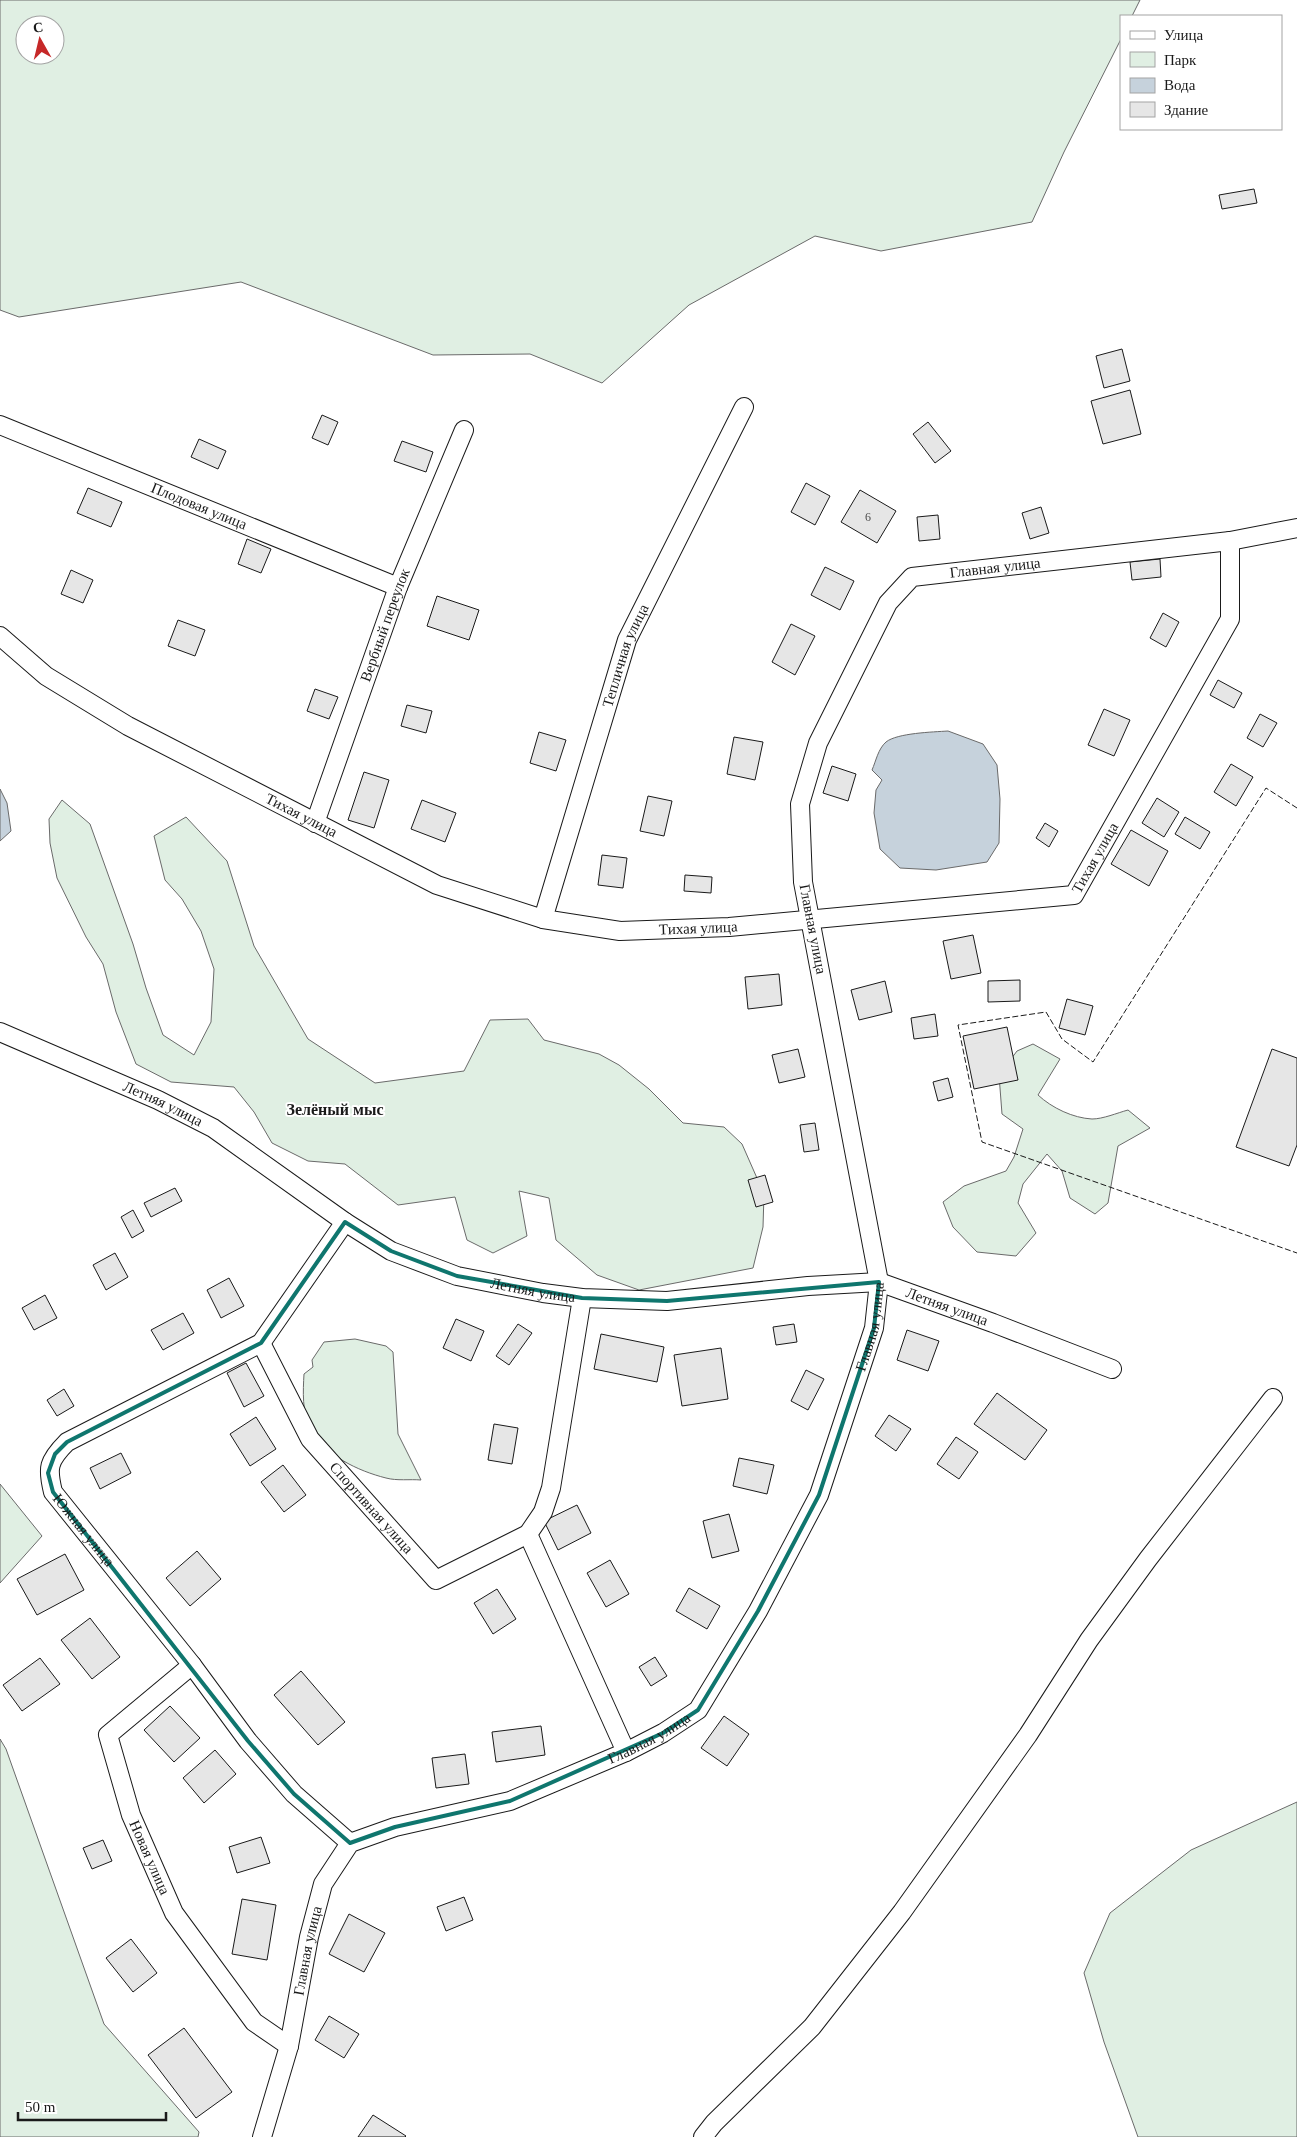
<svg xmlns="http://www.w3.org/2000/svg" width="1297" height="2137" font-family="Georgia,serif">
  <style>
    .green { fill: #e0efe3; stroke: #6a6a6a; fill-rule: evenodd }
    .water { fill: #c6d2dc; stroke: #6a6a6a }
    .building { fill: #e6e6e6; stroke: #1a1a1a }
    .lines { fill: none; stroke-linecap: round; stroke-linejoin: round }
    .minor-casing { stroke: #1a1a1a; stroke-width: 20 }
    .minor { stroke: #fff; stroke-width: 18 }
    .fence { stroke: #1a1a1a; stroke-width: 1; stroke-dasharray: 6 2.5; stroke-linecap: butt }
    .marked { fill: none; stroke: #0f766e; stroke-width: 4; stroke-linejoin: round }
    .labels { text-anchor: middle; stroke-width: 4; stroke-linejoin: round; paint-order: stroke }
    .number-label { font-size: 12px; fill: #4d4d4d }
    .street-label { font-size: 15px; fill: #1a1a1a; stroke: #fff }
    .neighbourhood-label { font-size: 16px; font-weight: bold; fill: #1a1a1a; stroke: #fff }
  </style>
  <rect width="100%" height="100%" fill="#fff"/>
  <g class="green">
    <path d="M0,0H1140L1132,16H1121V39L1064,152L1032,222L881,251L815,236L689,305L602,383L530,354L433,355L241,282L19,317L0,310ZM25,25H55V55H25Z"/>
    <polygon points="62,800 90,824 133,944 146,988 163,1035 194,1055 211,1022 214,969 201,931 182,899 165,880 154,836 186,817 227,861 254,946 308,1039 375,1083 464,1071 490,1020 528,1019 544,1040 599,1054 619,1065 649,1089 683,1123 724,1127 742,1144 764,1194 763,1227 753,1268 639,1290 597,1275 556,1240 549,1198 519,1191 527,1236 493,1253 467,1240 455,1197 398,1205 345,1164 308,1161 272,1143 254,1112 234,1087 171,1082 136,1064 116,1012 103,964 86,937 57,878 50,843 49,819"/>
    <path d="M1033,1044L1060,1059L1038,1095C1052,1108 1073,1118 1092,1119C1103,1119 1117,1113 1128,1110L1150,1128L1118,1146L1108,1203L1095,1214L1070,1198L1062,1171L1047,1154L1023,1184L1018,1203L1036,1233L1016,1256L977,1252L953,1227L943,1202L964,1186L1006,1171L1014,1157L1023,1129L1002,1114L999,1075L1017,1051Z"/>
    <path d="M355,1339L386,1346L393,1352L398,1434L421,1480C410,1479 397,1481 386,1478C358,1471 324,1455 310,1428C302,1412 303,1391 304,1374L313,1367L312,1360L324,1342Z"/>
    <polygon points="0,1484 42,1536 0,1583"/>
    <polygon points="0,1739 6,1749 104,2024 199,2132 198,2137 0,2137"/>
    <polygon points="1297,1802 1297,2137 1138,2137 1104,2042 1084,1973 1110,1913 1191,1850"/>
  </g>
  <g class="water">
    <path d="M948,731L983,744L997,765L1000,799L999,843L987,862L936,870L900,868L880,849L874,813L876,790L882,780L872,770C876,761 878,749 886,742C897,733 933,732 948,731Z"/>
    <polygon points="0,789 7,803 11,831 0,841"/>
  </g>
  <g class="building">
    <polygon points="1254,189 1257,203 1222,209 1219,195"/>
    <polygon points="1122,349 1130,381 1104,388 1096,356"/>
    <polygon points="1130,390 1141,434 1103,444 1091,401"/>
    <polygon points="322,415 338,422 328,445 312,438"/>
    <polygon points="928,422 951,451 935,463 913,434"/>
    <polygon points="199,439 226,451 218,469 191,457"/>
    <polygon points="402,441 433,452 426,472 394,461"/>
    <polygon points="806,483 830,496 815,525 791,512"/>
    <polygon points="88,488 122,502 111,527 77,513"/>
    <polygon points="860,490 896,511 877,543 841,522"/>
    <polygon points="1041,507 1049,533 1030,539 1022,513"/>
    <polygon points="938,515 940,539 919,541 917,517"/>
    <polygon points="247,539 271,549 261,573 238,564"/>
    <polygon points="1160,559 1161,577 1132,580 1130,562"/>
    <polygon points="825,567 854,581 840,610 811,595"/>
    <polygon points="71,570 93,580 83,603 61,594"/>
    <polygon points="437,596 479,610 469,640 427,626"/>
    <polygon points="1163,613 1179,622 1166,647 1150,638"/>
    <polygon points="178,620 205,630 195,656 168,646"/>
    <polygon points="791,624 815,636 795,675 772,662"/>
    <polygon points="1218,680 1242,693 1234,708 1210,695"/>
    <polygon points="315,689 338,697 329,719 307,711"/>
    <polygon points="407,705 432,711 426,733 401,726"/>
    <polygon points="1104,709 1130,720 1114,756 1088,745"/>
    <polygon points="1260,714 1277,723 1263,747 1247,738"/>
    <polygon points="539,732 566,740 556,771 530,763"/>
    <polygon points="734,737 763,742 755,780 727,774"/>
    <polygon points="1231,764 1253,777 1236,806 1214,792"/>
    <polygon points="832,766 856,774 848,801 823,793"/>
    <polygon points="364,772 389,780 374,828 348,820"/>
    <polygon points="648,796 672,801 664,836 640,831"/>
    <polygon points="1157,798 1179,812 1164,837 1142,823"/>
    <polygon points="422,800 456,813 445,842 411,829"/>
    <polygon points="1185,817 1210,832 1200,849 1175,834"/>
    <polygon points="1045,823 1058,831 1049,847 1036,838"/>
    <polygon points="1131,830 1168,851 1149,886 1111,864"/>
    <polygon points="602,855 627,858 623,888 598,885"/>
    <polygon points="685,875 712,877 711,893 684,891"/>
    <polygon points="973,935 981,973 951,979 943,941"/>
    <polygon points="779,974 782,1005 748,1009 745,977"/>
    <polygon points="1020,980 1020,1001 988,1002 988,981"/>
    <polygon points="885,981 892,1012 859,1020 851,990"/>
    <polygon points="1067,999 1093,1006 1085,1035 1059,1028"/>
    <polygon points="935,1014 938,1036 914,1039 911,1018"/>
    <polygon points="1007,1027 1018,1080 974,1089 963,1036"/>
    <polygon points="798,1049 805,1077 779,1083 772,1055"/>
    <polygon points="1272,1049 1297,1058 1297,1145 1289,1166 1236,1147"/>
    <polygon points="948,1078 953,1097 938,1101 933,1082"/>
    <polygon points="815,1123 819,1150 804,1152 800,1125"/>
    <polygon points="765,1175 773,1202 756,1207 748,1180"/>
    <polygon points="175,1188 182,1201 151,1217 144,1203"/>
    <polygon points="133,1210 144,1231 132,1238 121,1217"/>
    <polygon points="115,1253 128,1277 106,1290 93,1265"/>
    <polygon points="229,1278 244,1306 221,1318 207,1290"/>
    <polygon points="45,1295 57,1318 34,1330 22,1308"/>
    <polygon points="183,1313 194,1333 163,1350 151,1330"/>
    <polygon points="456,1319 484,1331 471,1361 443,1348"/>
    <polygon points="518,1324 532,1333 509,1365 496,1356"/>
    <polygon points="794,1324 797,1342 776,1345 773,1327"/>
    <polygon points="907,1330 939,1341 928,1371 897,1360"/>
    <polygon points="601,1334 664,1347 657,1382 594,1369"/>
    <polygon points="721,1348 728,1399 682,1406 674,1355"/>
    <polygon points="246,1363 264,1396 244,1407 227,1373"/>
    <polygon points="806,1370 824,1379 808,1410 791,1401"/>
    <polygon points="64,1389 74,1406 57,1416 47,1400"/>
    <polygon points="997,1393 1047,1430 1025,1460 974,1424"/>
    <polygon points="889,1415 911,1429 896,1451 875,1436"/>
    <polygon points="256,1417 276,1449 250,1466 230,1434"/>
    <polygon points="494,1424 518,1428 512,1464 488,1460"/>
    <polygon points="956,1437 978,1452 959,1479 937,1464"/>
    <polygon points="121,1453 131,1473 100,1489 90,1468"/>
    <polygon points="739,1458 774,1465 767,1494 733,1486"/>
    <polygon points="283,1465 306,1495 284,1512 261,1482"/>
    <polygon points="577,1505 591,1533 558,1550 544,1521"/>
    <polygon points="729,1514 739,1551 712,1558 703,1521"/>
    <polygon points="197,1551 221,1579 190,1606 166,1578"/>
    <polygon points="65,1554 84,1590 37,1615 17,1579"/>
    <polygon points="610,1560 629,1594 606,1607 587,1573"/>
    <polygon points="689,1588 720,1606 707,1629 676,1611"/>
    <polygon points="497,1589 516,1619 493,1634 474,1603"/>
    <polygon points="90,1618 120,1657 92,1679 61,1640"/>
    <polygon points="655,1657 667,1676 651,1686 639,1667"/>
    <polygon points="40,1658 60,1684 22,1711 3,1685"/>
    <polygon points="301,1671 345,1722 318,1745 274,1695"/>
    <polygon points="170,1706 200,1738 174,1762 144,1730"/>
    <polygon points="724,1716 749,1734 727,1766 701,1748"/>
    <polygon points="541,1726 545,1755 496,1762 492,1732"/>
    <polygon points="215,1750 236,1774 204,1803 183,1778"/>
    <polygon points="465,1754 469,1784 436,1788 432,1758"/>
    <polygon points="261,1837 270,1863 237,1873 229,1847"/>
    <polygon points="103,1840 112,1861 92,1869 83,1848"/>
    <polygon points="464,1897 473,1920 446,1931 437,1907"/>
    <polygon points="242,1899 276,1905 267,1960 232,1954"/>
    <polygon points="349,1914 385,1933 364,1972 329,1954"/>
    <polygon points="131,1939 157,1973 133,1992 106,1958"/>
    <polygon points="329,2016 359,2034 344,2058 315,2040"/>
    <polygon points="184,2028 232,2092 196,2118 148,2055"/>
    <polygon points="373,2115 406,2136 405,2137 358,2137"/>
  </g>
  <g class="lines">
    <defs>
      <g id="minor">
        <path id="s1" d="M0,425L398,587"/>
        <path id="s2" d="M0,636L46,676L128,726L437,885L543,919L620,931L729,927L1074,895L1230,619V541"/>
        <path id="s3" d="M315,823L398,587L464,430"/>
        <path id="s4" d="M543,919L627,640L744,407"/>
        <path id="s5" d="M0,1032L158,1100L213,1128L345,1222L391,1251L457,1276L543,1293L582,1298L667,1301L808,1286L879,1282L993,1323L1112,1369"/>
        <path id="s6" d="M345,1222L261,1343L67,1442C48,1461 47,1468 53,1492L192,1665L248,1741L294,1794L350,1843"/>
        <path id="s7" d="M261,1343L310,1439L436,1580L528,1534L543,1512L551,1488L582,1298"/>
        <polyline points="528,1534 626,1752"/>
        <path id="s8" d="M192,1665L108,1735L131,1815L174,1913L254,2022L289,2046"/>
        <path id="s9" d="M262,2137L289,2046L309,1937L323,1884L350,1843L395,1827L510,1801L626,1752L663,1733L698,1710L758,1611L819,1495L874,1328L879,1282L803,882L800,804L818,743L888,603L912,577L1230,541L1297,528"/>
        <polyline points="703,2137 714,2123 812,2027 902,1912 1028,1735 1089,1640 1148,1559 1273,1398"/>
      </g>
    </defs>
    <use href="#minor" class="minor-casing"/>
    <use href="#minor" class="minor"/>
    <polyline class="fence" points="1297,808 1266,788 1093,1062 1062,1039 1046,1012 958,1025 982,1142 1297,1253"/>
  </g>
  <path class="marked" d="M345,1222L391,1251L457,1276L582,1298L667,1301L879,1282L874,1328L819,1495L758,1611L698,1710L663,1733L510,1801L395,1827L350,1843L294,1794L248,1741L53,1492L48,1473L55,1454L67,1442L261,1343Z"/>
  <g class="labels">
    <g class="number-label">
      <text x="868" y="521">6</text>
    </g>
    <g class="street-label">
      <text dy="5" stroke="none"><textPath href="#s1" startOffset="215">Плодовая улица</textPath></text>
      <text dy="5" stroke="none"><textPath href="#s9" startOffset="1978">Главная улица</textPath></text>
      <text dy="5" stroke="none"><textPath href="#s3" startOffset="210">Вербный переулок</textPath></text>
      <text dy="5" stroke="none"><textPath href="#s4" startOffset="276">Тепличная улица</textPath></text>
      <text dy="5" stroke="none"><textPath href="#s2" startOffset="352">Тихая улица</textPath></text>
      <text dy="5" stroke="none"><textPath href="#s2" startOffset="1192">Тихая улица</textPath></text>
      <text dy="5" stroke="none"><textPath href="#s2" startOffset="772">Тихая улица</textPath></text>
      <text transform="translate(813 929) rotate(79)" y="5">Главная улица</text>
      <text dy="5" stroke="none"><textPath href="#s5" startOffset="178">Летняя улица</textPath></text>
      <text dy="5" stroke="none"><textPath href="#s5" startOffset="598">Летняя улица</textPath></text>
      <text dy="5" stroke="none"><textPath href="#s5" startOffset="1018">Летняя улица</textPath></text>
      <text dy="5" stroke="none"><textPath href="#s9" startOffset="1108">Главная улица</textPath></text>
      <text dy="5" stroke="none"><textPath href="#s7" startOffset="200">Спортивная улица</textPath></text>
      <text dy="5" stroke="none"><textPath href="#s6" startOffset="470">Южная улица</textPath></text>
      <text dy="5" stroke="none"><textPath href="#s9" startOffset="628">Главная улица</textPath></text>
      <text dy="5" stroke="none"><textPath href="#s8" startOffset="239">Новая улица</textPath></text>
      <text dy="5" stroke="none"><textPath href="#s9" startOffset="192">Главная улица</textPath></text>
    </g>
    <g class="neighbourhood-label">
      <text x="335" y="1115">Зелёный мыс</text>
    </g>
  </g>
  <rect x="1120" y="15" width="162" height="115" fill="#ffffff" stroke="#a3a3a3"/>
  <rect x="1130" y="31" width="25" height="8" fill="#ffffff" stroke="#a3a3a3"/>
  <text x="1164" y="40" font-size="15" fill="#1a1a1a">Улица</text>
  <rect x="1130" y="52" width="25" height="15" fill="#e0efe3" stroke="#a3a3a3"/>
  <text x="1164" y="65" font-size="15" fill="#1a1a1a">Парк</text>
  <rect x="1130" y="78" width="25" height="15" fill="#c6d2dc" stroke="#a3a3a3"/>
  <text x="1164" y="90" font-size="15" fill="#1a1a1a">Вода</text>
  <rect x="1130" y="102" width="25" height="15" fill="#e6e6e6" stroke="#a3a3a3"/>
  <text x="1164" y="115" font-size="15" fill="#1a1a1a">Здание</text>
  <g transform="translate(40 40) rotate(352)"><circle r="24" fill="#ffffff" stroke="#a3a3a3"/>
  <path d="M0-4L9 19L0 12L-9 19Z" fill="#c62828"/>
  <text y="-8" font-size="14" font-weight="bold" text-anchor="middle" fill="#1a1a1a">С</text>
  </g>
  <path d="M18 2112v8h148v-8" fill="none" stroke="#1a1a1a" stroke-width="2.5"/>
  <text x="25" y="2112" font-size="15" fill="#1a1a1a" stroke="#ffffff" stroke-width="4" paint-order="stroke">50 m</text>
</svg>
